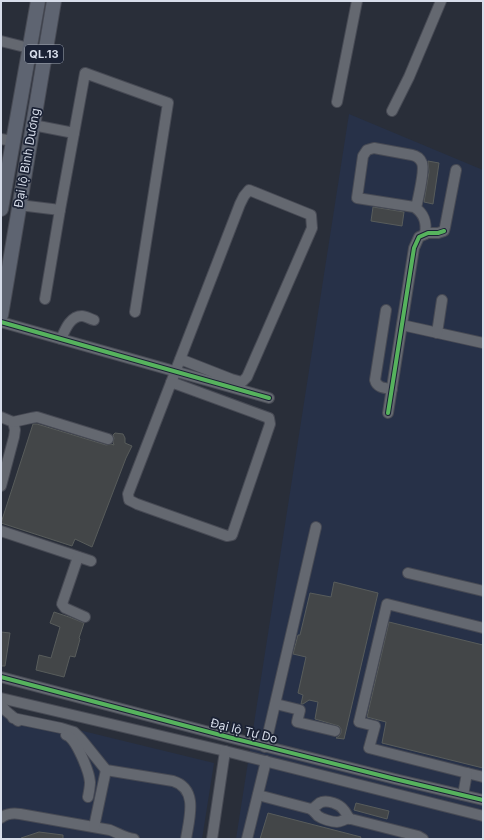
<svg xmlns="http://www.w3.org/2000/svg" width="484" height="840" font-family="Inter,sans-serif">
  <style>
    .built { fill: #273148 }
    .building { fill: #434648; stroke: #585c5b }
    .lines { fill: none; stroke-linecap: round; stroke-linejoin: round }
    .minor-casing { stroke: #474a54; stroke-width: 12 }
    .highway-casing { stroke: #474a54; stroke-width: 16 }
    .minor { stroke: #646870; stroke-width: 10 }
    .highway { stroke: #5e6471; stroke-width: 14 }
    .cycleway-casing { stroke: #1a2134; stroke-width: 6 }
    .cycleway { stroke: #56b35d; stroke-width: 4 }
    .labels { text-anchor: middle; stroke-width: 3.5; stroke-linejoin: round; paint-order: stroke }
    .shield { fill: #1a2134; stroke: #9ea5b3; stroke-width: 1 }
    .shield-label { font-size: 11px; font-weight: bold; fill: #d7ddea }
    .street-label { font-size: 12px; fill: #d7ddea; stroke: #1a2134 }
  </style>
  <rect width="100%" height="100%" fill="#292e39"/>
  <g class="built">
    <polygon points="349,114 483,170 483,839 236,839"/>
    <polygon points="1,711 214,763 202,839 1,839"/>
  </g>
  <g class="building">
    <polygon points="428,161 439,163 433,204 424,202 429,172"/>
    <polygon points="373,207 404,212 402,226 371,221"/>
    <polygon points="33,424 37,424 106,445 111,444 114,445 113,442 114,438 113,435 115,433 123,434 125,438 125,443 132,446 126,458 92,547 75,539 72,546 1,523"/>
    <polygon points="334,582 378,593 344,739 336,738 339,736 341,733 341,729 339,726 315,719 318,702 309,700 303,704 301,704 303,695 298,693 306,657 293,654 298,635 300,635 310,593 331,597"/>
    <polygon points="54,612 69,617 84,623 79,638 80,639 75,657 70,656 64,677 36,670 39,655 51,658 60,627 50,623"/>
    <polygon points="389,622 483,645 483,768 382,743 386,722 367,717"/>
    <polygon points="1,632 10,633 5,666 1,666"/>
    <polygon points="356,803 389,811 387,819 354,810"/>
    <polygon points="268,813 361,837 360,839 260,839"/>
    <polygon points="39,832 63,835 63,839 21,839 21,838"/>
  </g>
  <g class="lines">
    <defs>
      <g id="minor">
        <polyline points="1,41 29,48"/>
        <polyline points="337,102 357,1"/>
        <polyline points="392,111 409,77 441,1"/>
        <polyline points="33,125 74,133"/>
        <polyline points="1,139 13,141"/>
        <polyline points="19,205 60,210"/>
        <path d="M416,208C418,199 425,170 422,163C420,158 417,156 412,155L374,148L367,150L363,156L357,198L414,207C424,213 427,223 425,234"/>
        <polyline points="45,299 60,210 85,73 107,81 168,103 135,312"/>
        <path d="M386,310L375,380C377,388 385,388 392,389"/>
        <polyline points="1,322 269,398"/>
        <polyline points="402,325 483,343"/>
        <polyline points="437,333 442,300"/>
        <path d="M61,339C65,330 70,316 82,316C86,316 90,319 94,320"/>
        <polyline points="171,382 269,418 270,424 232,535 227,536 137,504 129,500 128,494 240,204 244,196 249,190 311,215 312,228 247,377 242,382 231,379 180,359"/>
        <polyline points="388,413 414,248 419,237 428,233 438,233 444,231 445,227 456,170"/>
        <polyline points="1,417 13,422 15,430 14,437 1,486"/>
        <polyline points="13,422 31,418 37,417 108,439"/>
        <polyline points="1,531 91,561"/>
        <polyline points="78,557 62,604 65,608 85,617"/>
        <polyline points="408,573 483,591"/>
        <polyline points="1,677 228,737 395,779 483,800"/>
        <polyline points="1,698 225,751 483,816"/>
        <polyline points="276,704 300,710 297,722 335,731"/>
        <polyline points="1,705 6,711 18,721"/>
        <path d="M13,718L61,728L74,732L81,739L106,770L173,781C199,789 189,819 186,839"/>
        <path d="M66,735C76,738 89,771 90,782C90,787 89,792 88,797"/>
        <polyline points="265,747 316,527"/>
        <polyline points="467,773 483,777"/>
        <path d="M258,795L311,809C316,808 317,803 322,802C328,800 339,804 343,809C347,813 347,817 351,819L418,836L423,839"/>
        <polyline points="463,795 467,773 369,748 375,726 359,722 387,604 483,628"/>
        <path d="M311,809C314,811 315,813 318,816C322,819 332,822 337,822C342,822 345,818 350,819"/>
        <path d="M1,818C7,813 13,813 20,814L110,830C118,833 125,838 134,839"/>
        <polyline points="94,827 106,770"/>
        <polyline points="212,839 225,751"/>
        <polyline points="247,839 266,761"/>
      </g>
      <g id="highway">
        <polyline points="1,209 38,1"/>
        <polyline points="1,315 54,1"/>
      </g>
    </defs>
    <use href="#minor" class="minor-casing"/>
    <use href="#highway" class="highway-casing"/>
    <use href="#minor" class="minor"/>
    <use href="#highway" class="highway"/>
    <defs>
      <g id="cycleway">
        <polyline points="1,322 269,398"/>
        <polyline points="388,413 414,248 419,237 428,233 438,233 444,231"/>
        <polyline points="1,677 228,737 395,779 483,800"/>
      </g>
    </defs>
    <use href="#cycleway" class="cycleway-casing"/>
    <use href="#cycleway" class="cycleway"/>
  </g>
  <g class="labels">
    <rect class="shield" x="25" y="45" width="38" height="18" rx="3"/>
    <g class="shield-label">
      <text x="44" y="58">QL.13</text>
    </g>
    <g class="street-label">
      <text transform="translate(27 158) rotate(-80)" y="4">Đại lộ Bình Dương</text>
      <text transform="translate(244 731) rotate(14)" y="4">Đại lộ Tự Do</text>
    </g>
  </g>
  <rect width="484" height="840" fill="none" stroke="#d7ddea" stroke-width="4"/>
</svg>
